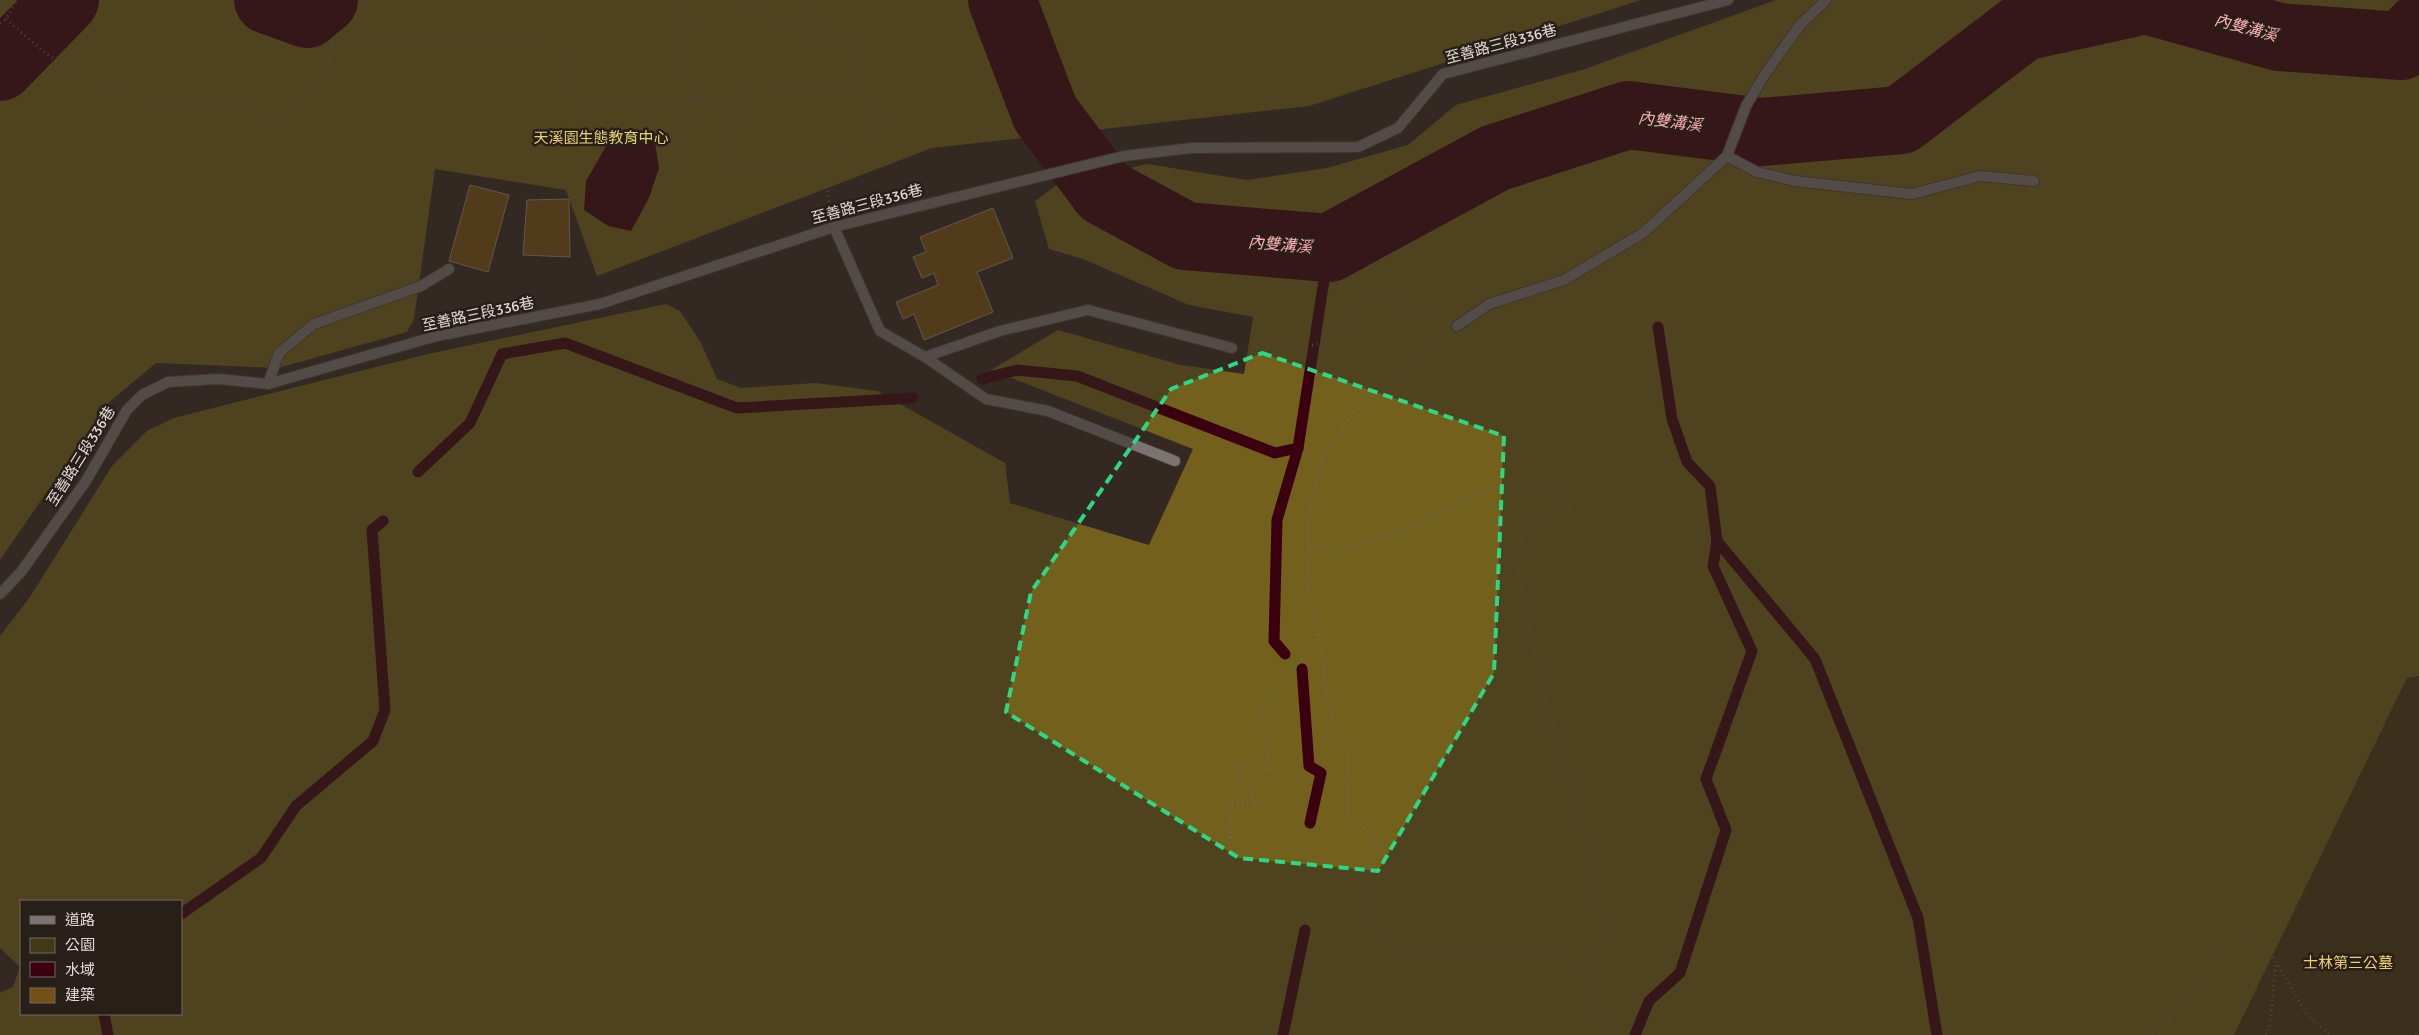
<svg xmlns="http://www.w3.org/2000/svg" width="2419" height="1035" font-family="Signika,'Noto Sans TC',sans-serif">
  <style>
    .green { fill: #433912 }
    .forest { fill: #72601c; fill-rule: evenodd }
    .water { fill: #3a000f }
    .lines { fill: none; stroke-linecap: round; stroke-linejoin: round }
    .stream { stroke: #3a000f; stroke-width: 11 }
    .river { stroke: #3a000f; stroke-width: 68 }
    .building { fill: #755013; stroke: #988f84 }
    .service-casing { stroke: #4f453e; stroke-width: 12 }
    .minor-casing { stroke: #4f453e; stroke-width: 12 }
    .path { stroke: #6f6660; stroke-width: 3; stroke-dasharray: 1 4; stroke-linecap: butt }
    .service { stroke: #7b7473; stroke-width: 10 }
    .minor { stroke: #7b7473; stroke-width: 10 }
    .marked { fill: none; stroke: #2dd884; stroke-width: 4; stroke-dasharray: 10 6; stroke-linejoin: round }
    .labels { text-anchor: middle; stroke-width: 5; stroke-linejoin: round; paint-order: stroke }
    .street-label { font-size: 15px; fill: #e0d9d4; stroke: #291f19 }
    .park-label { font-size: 15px; fill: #ebd273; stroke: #291f19 }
    .water-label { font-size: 16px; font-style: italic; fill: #fdadb4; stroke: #291f19 }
  </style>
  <rect width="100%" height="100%" fill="#332922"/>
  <polygon class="green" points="2419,676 2419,1035 2234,1035 2407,678"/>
  <g class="forest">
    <polygon points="0,0 1641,0 1309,106 932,148 597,276 566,190 435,169 414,319 407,332 278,368 156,363 108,403 0,560"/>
    <path d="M1776,0H2419V676L2407,678L2234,1035H0V993L13,987L20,967L0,948V636L30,597L112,466L147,431L174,418L428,354L666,304L680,311L701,343L717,379L741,388L816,383L877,391L1005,463L1010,503L1149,545L1193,449L991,370L1058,330L1181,365L1244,374L1253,317L1189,305L1083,259L1049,249L1035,201L1057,185L1147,164L1247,180L1327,168L1408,145L1456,105L1582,70ZM21,901H181V1014H21Z"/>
  </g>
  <g class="water">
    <polygon points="281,0 349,0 320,27 280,3"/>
    <polygon points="630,129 654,136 659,168 649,198 631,231 608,226 584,210 586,181 609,141"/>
  </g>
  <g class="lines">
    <g class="stream">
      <polyline points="1754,148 1761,132"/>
      <polyline points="1658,327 1672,419 1687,462 1710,486 1717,541 1815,659 1918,918 1937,1035"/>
      <polyline points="982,379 1017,370 1077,376 1275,453 1298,448 1329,248"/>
      <polyline points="418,472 470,423 502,354 565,343 737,408 913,398"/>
      <polyline points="1285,654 1274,641 1277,520 1298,448"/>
      <polyline points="1302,669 1309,766 1321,773 1310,823"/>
      <polyline points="181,914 261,858 296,806 373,741 385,710 372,530 383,521"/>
      <polyline points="104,1014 108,1035"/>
      <polyline points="1283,1035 1305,930"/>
      <polyline points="1635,1035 1649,1001 1680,973 1726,830 1706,779 1752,651 1713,566 1717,541"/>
    </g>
    <g class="river">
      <polyline points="268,0 307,14 324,0"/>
      <polyline points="1002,0 1045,113 1104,192 1185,236 1329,248 1495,158 1628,115 1761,132 1901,120 2023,27 2146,0 2279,37 2401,46 2419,28"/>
      <polyline points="0,67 65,0"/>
    </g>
  </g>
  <g class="building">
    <polygon points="470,185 509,195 488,272 449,261"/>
    <polygon points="569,199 570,257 523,255 527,200"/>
    <polygon points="993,208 1013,258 977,272 993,312 924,340 914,314 903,319 896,302 938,285 934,273 922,278 913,257 926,252 920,237"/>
  </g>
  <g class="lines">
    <defs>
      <g id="service">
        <polyline points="1727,156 1757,172 1795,181 1912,194 1980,176 2034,181"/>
        <polyline points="834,227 880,331 925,357 1000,331 1088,310 1232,348"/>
        <polyline points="1457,326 1489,304 1564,280 1643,233 1727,156 1746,106 1765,74 1800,25 1826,0"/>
        <polyline points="925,357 986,399 1048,411 1175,461"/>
        <polyline points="268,384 279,353 314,324 421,286 449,269"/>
      </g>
      <polyline id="minor" points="0,594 21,572 86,481 127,410 142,395 168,382 218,379 268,384 437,336 600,304 834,227 1124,156 1191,148 1358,147 1398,128 1443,74 1728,0"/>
    </defs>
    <use href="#service" class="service-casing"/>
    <use href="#minor" class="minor-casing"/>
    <g class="path">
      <polyline points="748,0 792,31 824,31"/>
      <polyline points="813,0 812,16 823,23 824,31 849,33 850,82 869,93 889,119 824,170"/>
      <polyline points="6,19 44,52 79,76 123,94 196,103 230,100 274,120 289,116 323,80 334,42 516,42 567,51 573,95 596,108 616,100 635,105 691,98 743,97 786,93 799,84 811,83 824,87 850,82"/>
      <polyline points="0,23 6,19 17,0"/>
      <polyline points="743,97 726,171 762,173 824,170 829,202"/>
      <polyline points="648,249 681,141 695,87 684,76 680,66 686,48 688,0"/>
      <polyline points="1438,341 1355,410 1322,457 1309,516 1308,586 1319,634 1329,708 1348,753 1348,813 1376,840 1363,884 1364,918 1386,945 1419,951 1550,948 1583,970 1598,1002 1606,1035"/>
      <polyline points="1257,347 1313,345 1344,332 1362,307 1382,294 1435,316"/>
      <polyline points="1308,544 1336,550 1393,536 1487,488 1557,489 1572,509 1527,522 1516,560 1538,672 1585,841 1607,936 1583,970"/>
      <polyline points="1230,843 1232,803 1255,804 1249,786 1238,782 1242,765 1268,771 1267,739 1258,717 1319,635"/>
      <polyline points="2159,1035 2223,946 2253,938 2265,943 2307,1015 2330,1035"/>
      <polyline points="2266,1035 2270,1026 2276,963"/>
      <polyline points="2416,1035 2419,1032"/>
    </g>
    <use href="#service" class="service"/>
    <use href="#minor" class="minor"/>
  </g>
  <path d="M0 0H2419V1035H0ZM1262,353L1504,436L1494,673L1378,871L1239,858L1006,712L1031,592L1171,389Z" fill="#332922" fill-opacity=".55" fill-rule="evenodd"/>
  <path class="marked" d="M1262,353L1504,436L1494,673L1378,871L1239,858L1006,712L1031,592L1171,389Z"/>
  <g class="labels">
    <g class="street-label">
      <text transform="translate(1501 44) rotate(-15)" y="5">至善路三段336巷</text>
      <text transform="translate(867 204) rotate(-15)" y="5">至善路三段336巷</text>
      <text transform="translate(478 314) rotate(-12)" y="5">至善路三段336巷</text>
      <text transform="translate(81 456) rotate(-58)" y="5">至善路三段336巷</text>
    </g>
    <g class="park-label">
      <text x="601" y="143">天溪園生態教育中心</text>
      <text x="2348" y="968">士林第三公墓</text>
    </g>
    <g class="water-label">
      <text transform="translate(2246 27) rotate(15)" y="6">內雙溝溪</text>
      <text transform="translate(1670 121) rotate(7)" y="6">內雙溝溪</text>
      <text transform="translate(1280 244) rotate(5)" y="6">內雙溝溪</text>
    </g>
  </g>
  <rect x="20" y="900" width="162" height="115" fill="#291f19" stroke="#726964"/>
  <rect x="30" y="916" width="25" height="8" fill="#7b7473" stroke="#726964"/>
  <text x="65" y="925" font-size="15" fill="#e0d9d4">道路</text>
  <rect x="30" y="938" width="25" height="15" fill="#433912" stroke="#726964"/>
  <text x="65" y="950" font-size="15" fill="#e0d9d4">公園</text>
  <rect x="30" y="962" width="25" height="15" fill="#3a000f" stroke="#726964"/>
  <text x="65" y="975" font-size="15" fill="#e0d9d4">水域</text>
  <rect x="30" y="988" width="25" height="15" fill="#755013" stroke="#726964"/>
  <text x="65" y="1000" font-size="15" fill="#e0d9d4">建築</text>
</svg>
